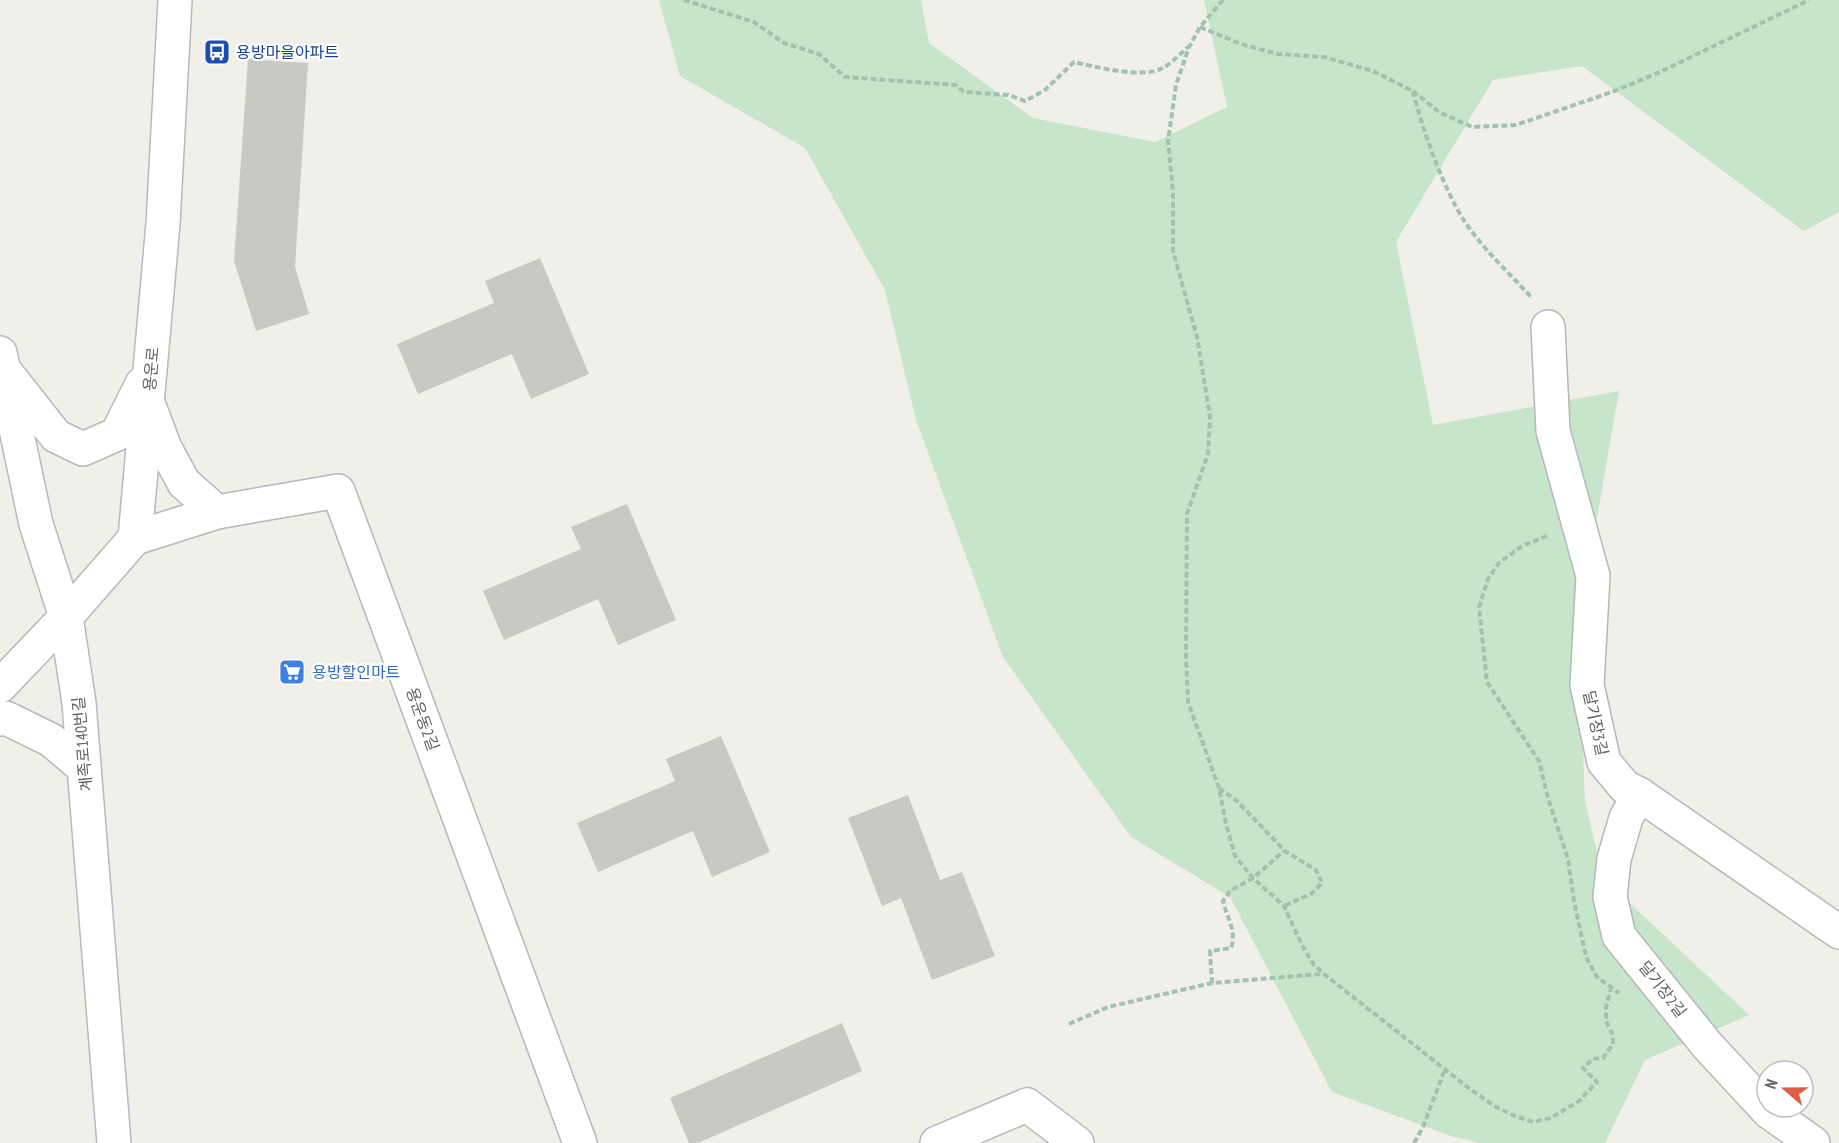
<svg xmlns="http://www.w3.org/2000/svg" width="1839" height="1143" font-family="'PT Sans Narrow','Noto Sans KR',sans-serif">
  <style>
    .green { fill: #c7e5cb }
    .building { fill: #c9c9c3 }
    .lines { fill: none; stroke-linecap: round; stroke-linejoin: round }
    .minor-casing { stroke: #b5b7bb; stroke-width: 36 }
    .tertiary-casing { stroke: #b5b7bb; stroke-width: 36 }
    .secondary-casing { stroke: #b6b9be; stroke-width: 36 }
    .path { stroke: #a0c3ae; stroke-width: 4; stroke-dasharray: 6 3; stroke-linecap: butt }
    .minor { stroke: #fff; stroke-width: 33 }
    .tertiary { stroke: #fff; stroke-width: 33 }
    .secondary { stroke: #fff; stroke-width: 33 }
    .labels { text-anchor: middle; stroke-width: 4.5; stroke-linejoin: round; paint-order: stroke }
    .transit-label { font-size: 16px; fill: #164399; stroke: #fff; text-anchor: start }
    .street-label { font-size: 16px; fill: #5f6267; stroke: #fff }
    .shop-label { font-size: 16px; fill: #366cbe; stroke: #fff; text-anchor: start }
  </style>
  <rect width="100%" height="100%" fill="#f0efe8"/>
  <polygon class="green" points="659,0 921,0 929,43 1033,118 1155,142 1227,107 1204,0 1839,0 1839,212 1804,231 1582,66 1493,80 1396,242 1433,425 1619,391 1578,628 1585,801 1603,878 1749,1015 1645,1060 1605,1143 1479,1143 1451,1136 1332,1092 1230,897 1131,837 1003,657 916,420 885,290 805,148 680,76"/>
  <g class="building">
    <polygon points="248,59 308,63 295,267 309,314 256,331 234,261"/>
    <polygon points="540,258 589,374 531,399 512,354 418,394 397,344 494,303 485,281"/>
    <polygon points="627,504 676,620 618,645 598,599 504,640 483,591 581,549 571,527"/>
    <polygon points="721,736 770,852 712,877 693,831 598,872 577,823 675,781 666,759"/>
    <polygon points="908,795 940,880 962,872 995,956 932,980 901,898 882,906 848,818"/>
    <polygon points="842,1023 862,1071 698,1143 689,1143 670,1098"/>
  </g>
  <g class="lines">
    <defs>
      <g id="minor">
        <polyline points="1548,327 1553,431 1593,576 1587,685 1604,762 1625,787 1639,794 1839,932"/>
        <polyline points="148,403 165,448 184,483 217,512"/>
        <polyline points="135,538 217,512 338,491 580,1143"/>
        <polyline points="1639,794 1626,818 1614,859 1610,897 1619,936 1707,1045 1769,1112 1813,1143"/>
        <polyline points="937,1143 1027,1105 1077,1143"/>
      </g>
      <g id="tertiary">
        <polyline points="0,686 66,617"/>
        <polyline points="0,719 6,718 51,740 84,768"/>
      </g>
      <g id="secondary">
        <polyline points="0,353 36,524 66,617 79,703 114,1143"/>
        <polyline points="8,375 56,436 83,449 117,434 142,384"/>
        <polyline points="66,617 135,538 163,224 175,0"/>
      </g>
    </defs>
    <use href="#minor" class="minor-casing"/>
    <use href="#tertiary" class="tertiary-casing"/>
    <use href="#secondary" class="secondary-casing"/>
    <g class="path">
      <path d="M684,0L754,22L784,43L819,54L845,77L956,85L964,92L1008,95L1025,101L1045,90L1074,62C1096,67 1143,79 1163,68C1172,63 1180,54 1188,47"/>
      <polyline points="1223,0 1200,27 1189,47 1176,85 1168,141 1173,191 1173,251 1197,337 1210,416 1208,454 1187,514 1186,657 1188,702 1219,788 1226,824 1235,856 1253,878 1284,906 1302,945 1314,965 1324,974 1470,1089 1496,1107 1513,1115 1533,1122 1551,1118 1579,1101 1597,1082 1583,1068 1593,1059 1603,1058 1613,1044 1613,1035 1606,1021 1606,1007 1611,988"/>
      <path d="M1200,27L1241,44L1278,54L1324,57L1373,71L1413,91C1422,129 1444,190 1465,222C1484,250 1510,274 1532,298"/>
      <polyline points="1413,91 1439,112 1472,127 1516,125 1612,92 1660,72 1809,0"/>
      <polyline points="1547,536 1522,546 1499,563 1488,579 1479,607 1487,682 1539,761 1548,798 1568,859 1574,901 1586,957 1597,977 1619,993"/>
      <polyline points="1219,788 1237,801 1285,851 1316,870 1322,883 1311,894 1284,906"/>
      <path d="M1212,983L1210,951L1231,948C1237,931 1227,918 1223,901L1230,891L1253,878L1284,851"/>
      <polyline points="1069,1024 1108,1007 1212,983 1322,974"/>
      <polyline points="1414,1143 1423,1127 1445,1069"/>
    </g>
    <use href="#minor" class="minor"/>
    <use href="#tertiary" class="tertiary"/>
    <use href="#secondary" class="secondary"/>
  </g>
  <defs>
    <symbol id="bus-square" viewBox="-11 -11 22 22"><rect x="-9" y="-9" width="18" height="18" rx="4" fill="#1a4fb4" stroke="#fff"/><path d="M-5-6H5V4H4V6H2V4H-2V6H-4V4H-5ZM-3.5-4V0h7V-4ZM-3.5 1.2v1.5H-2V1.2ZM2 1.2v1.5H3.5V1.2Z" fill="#fff"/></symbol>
    <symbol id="supermarket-square" viewBox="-11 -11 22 22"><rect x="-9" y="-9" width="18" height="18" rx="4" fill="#3f7fe0" stroke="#fff"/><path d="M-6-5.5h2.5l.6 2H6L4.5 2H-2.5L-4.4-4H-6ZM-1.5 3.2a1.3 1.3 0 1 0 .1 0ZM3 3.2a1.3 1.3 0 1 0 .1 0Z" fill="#fff"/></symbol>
  </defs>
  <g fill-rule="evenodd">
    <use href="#bus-square" x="202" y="37" width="30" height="30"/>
    <use href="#supermarket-square" x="277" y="657" width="30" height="30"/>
  </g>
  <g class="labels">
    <g class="transit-label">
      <text x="236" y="58">용방마을아파트</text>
    </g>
    <g class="street-label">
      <text transform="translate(151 369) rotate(-85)" y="6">용운로</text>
      <text transform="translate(423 719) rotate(70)" y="6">용운동2길</text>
      <text transform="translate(1596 723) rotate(78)" y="6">달기장3길</text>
      <text transform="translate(82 744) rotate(-95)" y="6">계족로140번길</text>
      <text transform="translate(1663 989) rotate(52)" y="6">달기장2길</text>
    </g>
    <g class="shop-label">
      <text x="312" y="678">용방할인마트</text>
    </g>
  </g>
  <g transform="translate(1785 1089) rotate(290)"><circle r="28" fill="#ffffff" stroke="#bfc0c2" stroke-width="1.5"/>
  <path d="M0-4.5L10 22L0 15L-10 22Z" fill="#db6043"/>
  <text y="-9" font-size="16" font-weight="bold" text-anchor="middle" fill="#5f6267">N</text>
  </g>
</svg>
